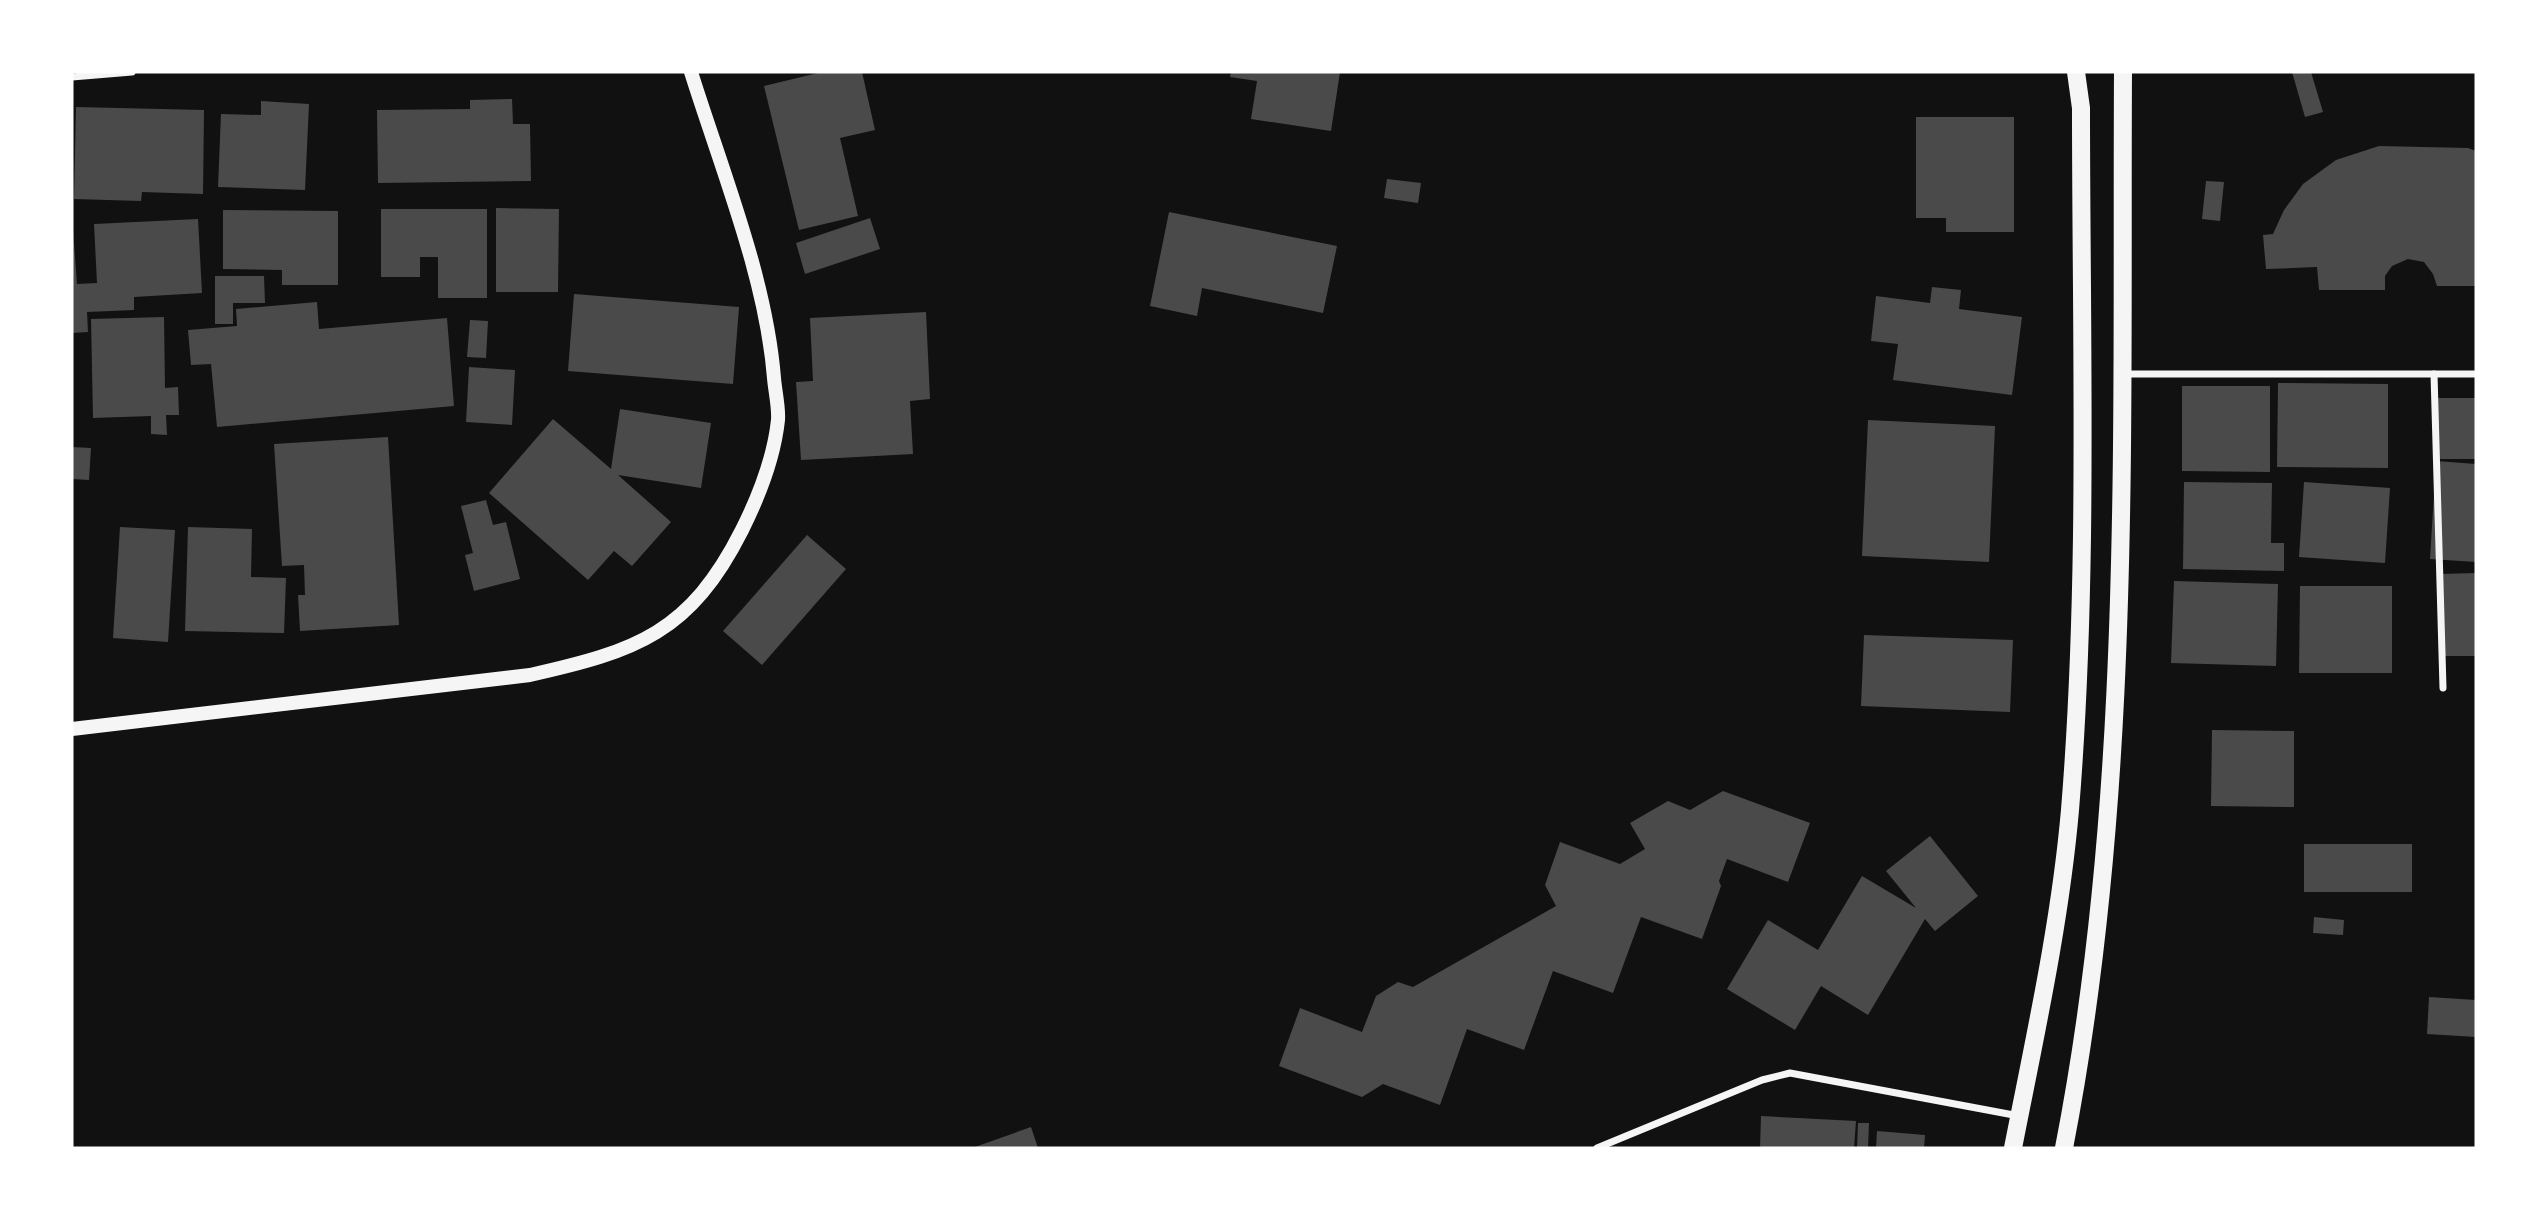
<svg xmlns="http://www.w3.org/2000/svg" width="2548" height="1220" font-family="Cabin,sans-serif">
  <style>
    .building { fill: #4a4a4a }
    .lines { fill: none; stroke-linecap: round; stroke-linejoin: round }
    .minor { stroke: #f5f5f5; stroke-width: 7 }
    .secondary { stroke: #f5f5f5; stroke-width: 14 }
    .primary { stroke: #f5f5f5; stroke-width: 18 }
  </style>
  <rect width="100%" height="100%" fill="#111"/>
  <g class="building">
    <polygon points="822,72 862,72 875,130 840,138 858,216 799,230 764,86"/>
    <polygon points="1231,72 1340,72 1331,131 1251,119 1257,81 1230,77"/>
    <polygon points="2292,72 2311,72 2323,112 2305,117"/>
    <polygon points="512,99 513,124 530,124 531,181 378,183 377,110 470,109 470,100"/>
    <polygon points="261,101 309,104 305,190 218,187 221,114 261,115"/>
    <polygon points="76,107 204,110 203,194 142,192 141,201 74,199"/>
    <polygon points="1916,117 2014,117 2014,232 1946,232 1946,218 1916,218"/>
    <polygon points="2379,146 2468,148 2476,151 2476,286 2437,286 2433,274 2424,262 2408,259 2392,266 2385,276 2385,290 2319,290 2317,267 2266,269 2263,235 2273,234 2284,210 2303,184 2336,160"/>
    <polygon points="1387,179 1421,183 1418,203 1384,198"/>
    <polygon points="2206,181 2224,182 2220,221 2202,219"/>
    <polygon points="496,208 559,209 558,292 496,292"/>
    <polygon points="381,209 487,209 487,298 438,298 438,257 420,257 420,277 381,277"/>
    <polygon points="223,210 338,211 338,285 282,285 282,270 223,269"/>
    <polygon points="1169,212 1337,246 1323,313 1202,288 1197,316 1150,306"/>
    <polygon points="72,216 77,284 97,283 94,224 198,219 202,293 134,297 134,310 87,312 88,332 72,333"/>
    <polygon points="870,218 880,249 805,274 796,243"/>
    <polygon points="215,276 264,276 265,303 233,303 233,324 215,324"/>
    <polygon points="1932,287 1961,290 1959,309 2022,317 2012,395 1893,380 1898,344 1871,341 1876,296 1930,303"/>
    <polygon points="574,294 739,307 733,384 568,371"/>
    <polygon points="317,302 319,329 447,318 454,406 217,427 211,364 191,365 188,330 237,326 236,309"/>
    <polygon points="926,312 930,399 910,401 913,454 801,460 796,382 813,381 810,318"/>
    <polygon points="164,317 165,388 178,387 179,415 166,415 167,435 151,434 151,416 93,418 91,319"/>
    <polygon points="470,320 488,321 486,358 467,357"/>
    <polygon points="469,367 515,370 512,425 466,422"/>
    <polygon points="2278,383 2388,384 2388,468 2277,467"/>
    <polygon points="2182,386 2270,386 2270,472 2182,471"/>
    <rect x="2434" y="398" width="42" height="61"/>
    <polygon points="620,409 711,423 701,488 618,475 671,522 632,566 614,551 588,580 489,493 553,419 611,469"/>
    <polygon points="1868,420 1995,426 1989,562 1862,556"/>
    <polygon points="388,437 399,625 300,631 298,595 305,595 304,565 282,566 274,444"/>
    <polygon points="72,447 91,448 89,480 72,479"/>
    <polygon points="2436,461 2476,464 2476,562 2430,559"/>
    <polygon points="2184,482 2272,483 2271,543 2284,543 2284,571 2183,569"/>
    <polygon points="2304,482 2390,488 2385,563 2299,557"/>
    <polygon points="486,500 493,525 506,522 520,579 474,591 465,555 473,553 461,506"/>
    <polygon points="120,527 175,530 168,642 113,638"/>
    <polygon points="188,527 252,529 251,577 286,578 284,633 185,631"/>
    <polygon points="807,535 846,569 762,665 723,631"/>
    <polygon points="2476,573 2476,656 2440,656 2440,574"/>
    <polygon points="2174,581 2278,584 2276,666 2171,663"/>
    <polygon points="2300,586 2392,586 2392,673 2299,673"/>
    <polygon points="1864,635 2013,640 2010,712 1861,706"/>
    <polygon points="2212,730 2294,731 2294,807 2211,806"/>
    <polygon points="1723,791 1810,823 1788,882 1727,859 1719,881 1721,886 1702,939 1641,917 1613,993 1553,971 1524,1050 1467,1029 1440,1105 1383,1084 1362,1097 1279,1066 1300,1008 1362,1032 1376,996 1398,982 1413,987 1556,906 1545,885 1560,842 1620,864 1645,849 1630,823 1668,801 1690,810"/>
    <polygon points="1930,836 1978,896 1935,931 1925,919 1868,1015 1821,986 1795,1030 1727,989 1768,920 1818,950 1862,876 1916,908 1886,871"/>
    <rect x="2304" y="844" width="108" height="48"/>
    <polygon points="2314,917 2344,920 2343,935 2313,933"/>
    <polygon points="2429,997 2476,1000 2476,1037 2427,1034"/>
    <polygon points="1761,1116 1856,1121 1854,1148 1760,1148"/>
    <polygon points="1858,1123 1869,1123 1868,1148 1857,1148"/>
    <polygon points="1031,1127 1038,1148 972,1148"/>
    <polygon points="1877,1131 1925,1135 1924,1148 1876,1148"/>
  </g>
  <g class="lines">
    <g class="minor">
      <polyline points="72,77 132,72"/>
      <polyline points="2122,374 2476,374"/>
      <polyline points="2434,374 2443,688"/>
      <polyline points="1597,1148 1762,1080 1790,1073 2019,1116"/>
    </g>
    <path class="secondary" d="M72,729L530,675C637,651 690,633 742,530C759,496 774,458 778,420C779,407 775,391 774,378C766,277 721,168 691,72"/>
    <g class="primary">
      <path d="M2013,1148C2035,1036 2060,924 2070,810C2089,577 2081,342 2081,108L2076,72"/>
      <path d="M2064,1148C2133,794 2121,431 2123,72"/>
    </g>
  </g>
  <rect width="2548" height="1220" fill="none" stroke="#ffffff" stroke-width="147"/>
</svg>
